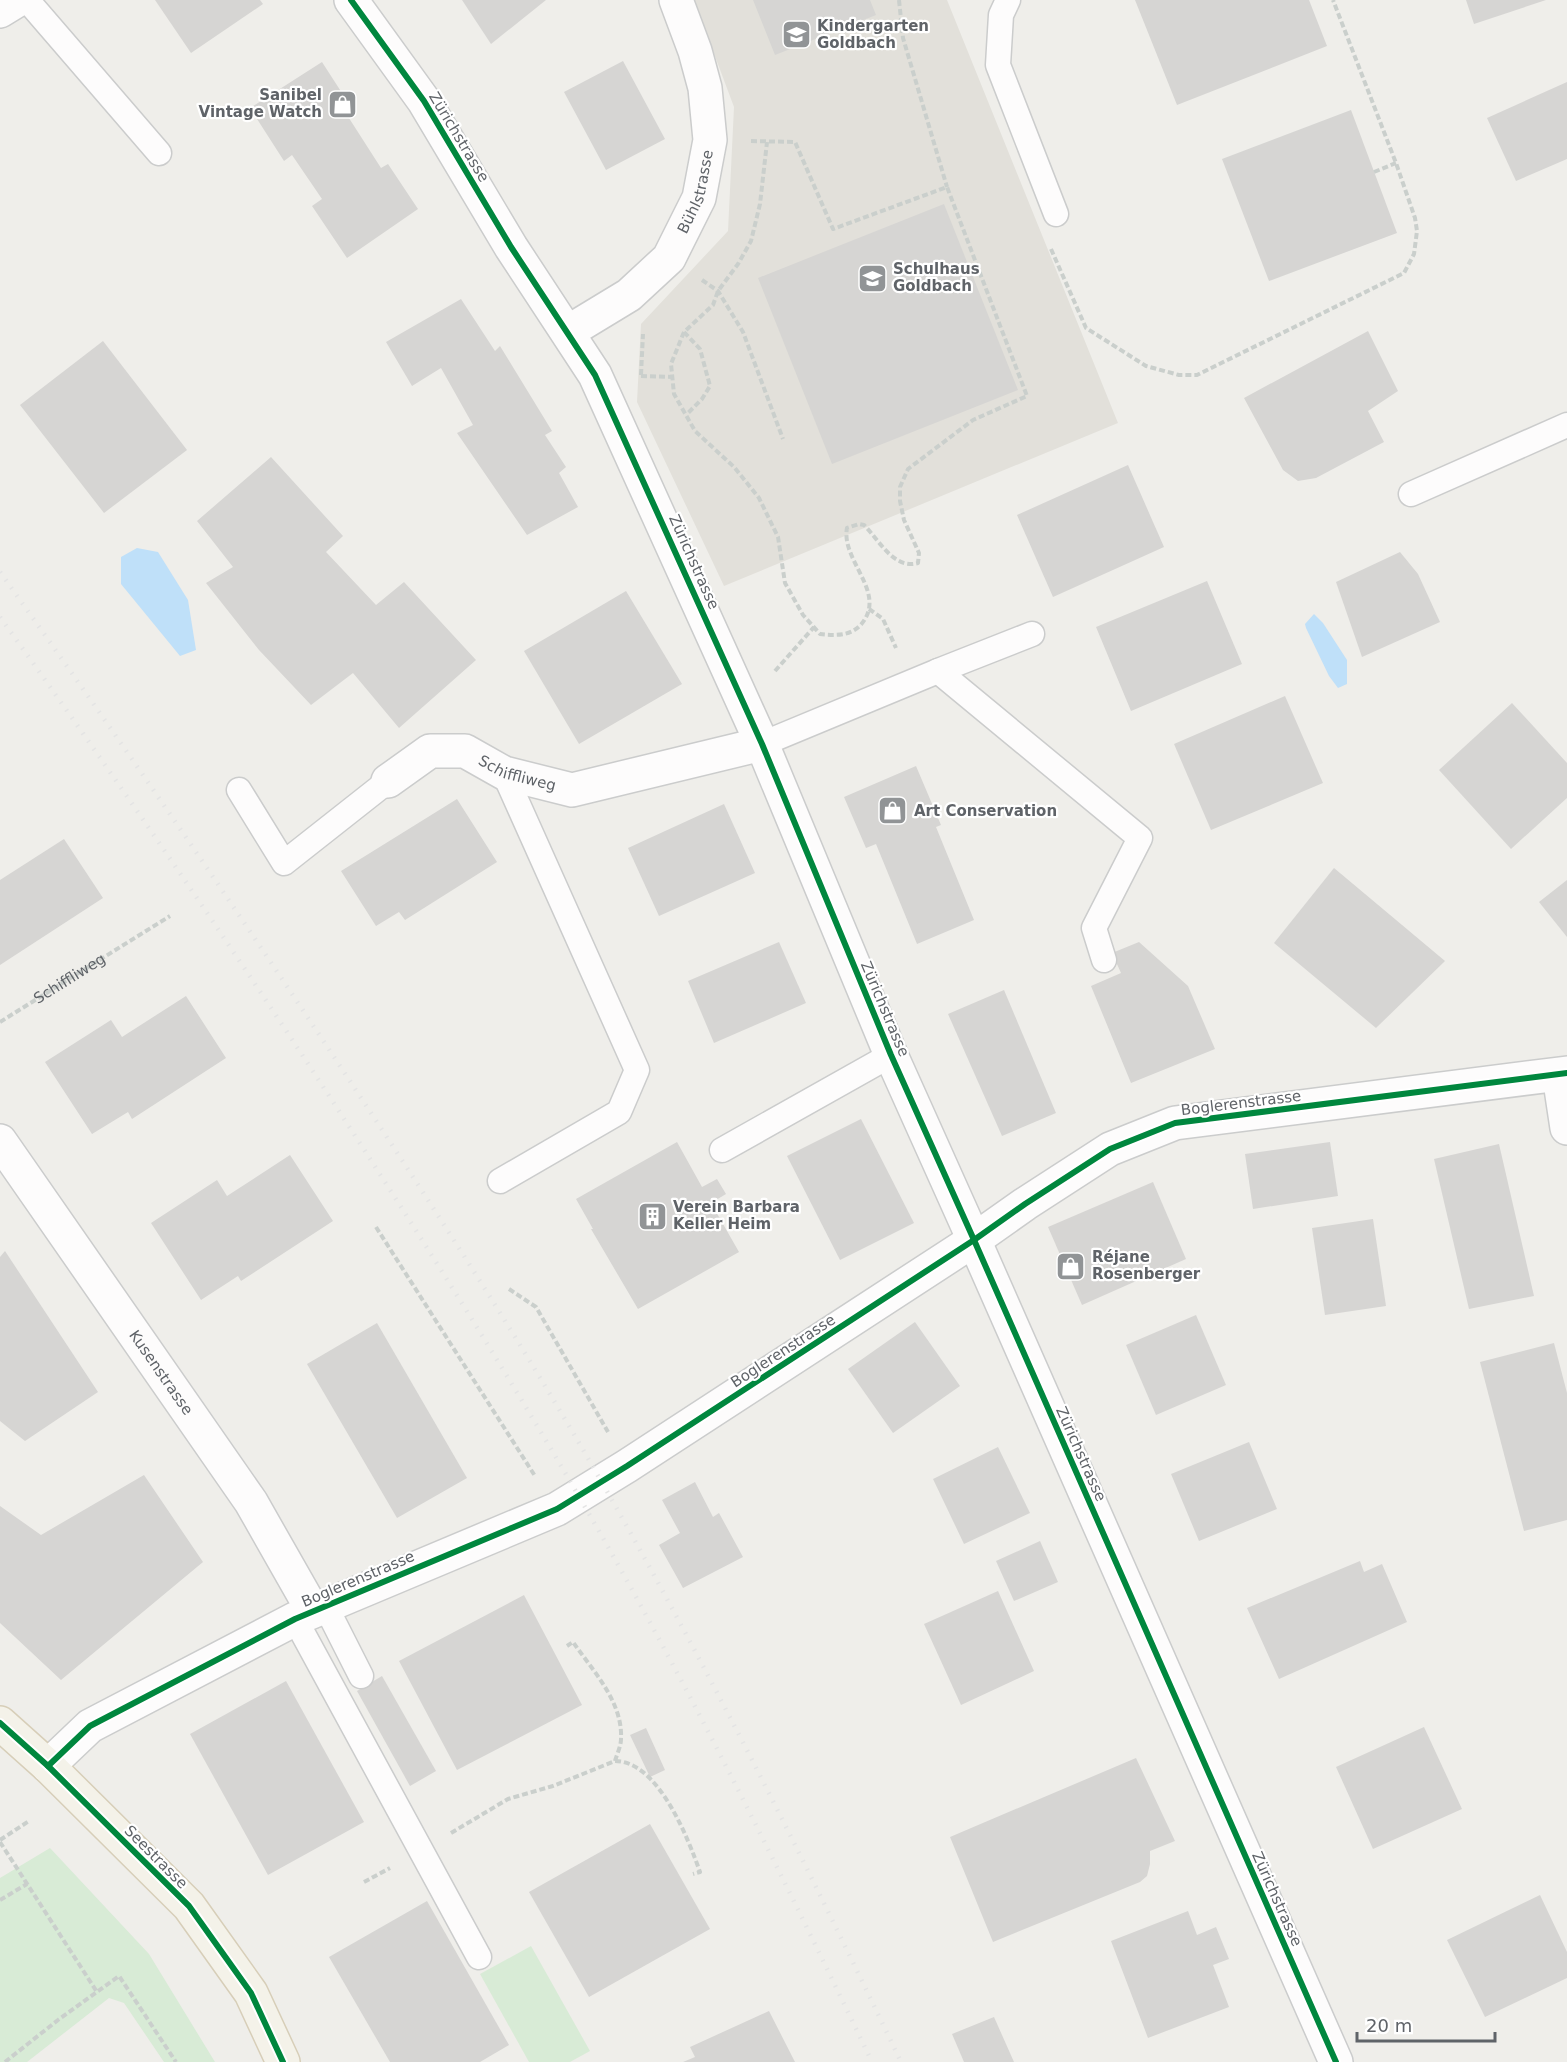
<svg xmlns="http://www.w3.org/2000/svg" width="1567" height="2062" font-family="'DejaVu Sans',sans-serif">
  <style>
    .education { fill: #e2e0da }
    .green { fill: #d8ebd6 }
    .water { fill: #bfe0f9 }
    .building { fill: #d6d5d3 }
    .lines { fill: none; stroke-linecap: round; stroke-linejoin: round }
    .lane-casing { stroke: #cbcccc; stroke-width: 27 }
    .street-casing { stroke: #cbcccc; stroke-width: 36 }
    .primary-casing { stroke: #d7ceb8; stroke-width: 36 }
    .path { stroke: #cacfcc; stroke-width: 4; stroke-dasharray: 6 3; stroke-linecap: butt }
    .lane { stroke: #fdfcfc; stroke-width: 24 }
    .street { stroke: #fdfcfc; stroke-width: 33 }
    .primary { stroke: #f4f2e9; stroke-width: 33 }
    .rail { stroke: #e4e4e4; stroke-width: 4.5; stroke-dasharray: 1.5 8; stroke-linecap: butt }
    .cycleway-casing { stroke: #fff; stroke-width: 10 }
    .cycleway { stroke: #00873e; stroke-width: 6 }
    .labels { text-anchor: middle; stroke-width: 4.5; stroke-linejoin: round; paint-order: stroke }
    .poi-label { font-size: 15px; font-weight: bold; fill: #5f6368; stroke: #fff; text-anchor: start }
    .street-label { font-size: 15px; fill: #5f6368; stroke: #fff }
  </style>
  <rect width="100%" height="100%" fill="#efeeea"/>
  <polygon class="education" points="694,0 947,0 1118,423 724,586 637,402 641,324 728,231 734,107"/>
  <g class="green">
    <polygon points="50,1848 149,1954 215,2062 164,2062 124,2003 109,1998 27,2062 0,2062 0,1878"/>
    <polygon points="531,1946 590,2051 570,2062 529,2062 480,1974"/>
  </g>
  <g class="water">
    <polygon points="137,548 158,552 188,600 196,650 180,656 121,584 121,557"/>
    <polygon points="1314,614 1323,623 1347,660 1347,684 1338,688 1329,676 1306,628 1305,624"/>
  </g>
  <g class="building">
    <polygon points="155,0 260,0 263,4 191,53"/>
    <polygon points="462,0 546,0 491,44"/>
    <polygon points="753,0 870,0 876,15 775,55"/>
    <polygon points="1135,0 1309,0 1327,46 1177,105"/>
    <polygon points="1466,0 1546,0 1474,24"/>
    <polygon points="623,61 665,139 606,170 564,92"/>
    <polygon points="322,62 353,110 347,115 381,168 388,164 418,209 347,258 312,206 322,199 292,155 284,161 250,108"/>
    <polygon points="1567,82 1567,159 1516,181 1487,118"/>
    <polygon points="1351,110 1397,233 1269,281 1222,159"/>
    <polygon points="944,204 1018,390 832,464 758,278"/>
    <polygon points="461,299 495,351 500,346 552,431 545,435 566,467 559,473 578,507 527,535 457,433 473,425 441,368 412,386 386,342"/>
    <polygon points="1368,331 1398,391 1368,411 1384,442 1316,478 1298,481 1283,470 1244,398"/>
    <polygon points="103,341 187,450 104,513 20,405"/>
    <polygon points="271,457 343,536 326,552 376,605 404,582 476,660 399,728 353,673 311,705 259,650 206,583 233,567 197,521"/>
    <polygon points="1128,465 1164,547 1053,597 1017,515"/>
    <polygon points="1400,552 1418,574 1440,622 1362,657 1336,582"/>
    <polygon points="1207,581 1242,664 1131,711 1096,627"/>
    <polygon points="626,591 682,684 579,744 524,651"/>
    <polygon points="1285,696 1323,783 1211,830 1174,744"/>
    <polygon points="1512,703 1567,763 1567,798 1511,849 1439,770"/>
    <polygon points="916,766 941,825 936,827 974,920 917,944 876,844 866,848 844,797"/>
    <polygon points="457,799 497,862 405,920 399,912 376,926 341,871"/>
    <polygon points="724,804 755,873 659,916 628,848"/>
    <polygon points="64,839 103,898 0,965 0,880"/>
    <polygon points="1334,868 1445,961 1376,1028 1274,943"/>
    <polygon points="1567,880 1567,937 1539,902"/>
    <polygon points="779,942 806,1003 714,1043 688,981"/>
    <polygon points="1139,942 1188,986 1215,1049 1131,1083 1091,986 1121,973 1112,953"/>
    <polygon points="1004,990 1056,1113 1002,1136 948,1014"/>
    <polygon points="186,996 226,1058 132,1119 128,1112 92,1134 45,1062 111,1020 122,1037"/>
    <polygon points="861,1119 914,1223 840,1260 787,1156"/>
    <polygon points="677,1142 702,1187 717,1179 726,1194 711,1203 739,1252 638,1309 591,1229 593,1229 576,1199"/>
    <polygon points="1330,1142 1338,1196 1253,1209 1245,1154"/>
    <polygon points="1499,1144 1534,1296 1469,1309 1434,1159"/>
    <polygon points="290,1155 333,1221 241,1281 238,1276 201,1300 151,1223 217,1180 227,1196"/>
    <polygon points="1153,1182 1186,1259 1082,1305 1048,1227"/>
    <polygon points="1373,1219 1386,1306 1325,1315 1312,1228"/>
    <polygon points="5,1251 98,1392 25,1441 0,1421 0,1257"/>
    <polygon points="1196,1315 1226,1385 1156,1415 1126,1345"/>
    <polygon points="915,1322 960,1386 893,1433 848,1369"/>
    <polygon points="377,1323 467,1478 397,1518 307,1364"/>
    <polygon points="1554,1343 1567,1393 1567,1520 1524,1531 1480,1362"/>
    <polygon points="1249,1442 1277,1509 1199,1541 1171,1474"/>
    <polygon points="998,1447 1030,1513 964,1544 933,1479"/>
    <polygon points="144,1475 203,1562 61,1680 0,1623 0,1506 41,1535"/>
    <polygon points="695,1482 713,1517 719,1513 743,1557 683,1588 659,1545 680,1533 662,1500"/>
    <polygon points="1040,1541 1058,1582 1014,1601 996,1561"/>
    <polygon points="1360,1561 1364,1572 1382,1564 1407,1622 1279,1679 1247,1608"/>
    <polygon points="998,1591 1034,1671 961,1705 924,1624"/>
    <polygon points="524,1595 582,1705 457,1770 399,1661"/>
    <polygon points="382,1676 436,1771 410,1786 357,1691"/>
    <polygon points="286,1681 364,1822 268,1875 190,1734"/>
    <polygon points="1424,1727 1462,1809 1373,1849 1336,1767"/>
    <polygon points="646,1728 665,1770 650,1777 630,1735"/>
    <polygon points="1136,1758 1175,1841 1150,1851 1150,1864 1147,1876 1140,1882 993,1942 950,1837"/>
    <polygon points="650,1824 710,1929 589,1997 529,1892"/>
    <polygon points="1540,1895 1567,1952 1567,1978 1485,2017 1447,1940"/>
    <polygon points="427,1901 509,2045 480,2062 390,2062 329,1957"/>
    <polygon points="1188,1911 1197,1935 1216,1927 1229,1959 1213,1965 1229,2007 1148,2038 1111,1941"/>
    <polygon points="769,2011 795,2062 683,2062 695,2057 690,2047"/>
    <polygon points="994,2017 1014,2062 964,2062 952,2034"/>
  </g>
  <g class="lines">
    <defs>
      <g id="lane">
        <polyline points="27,0 159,153"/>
        <polyline points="1008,0 1001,15 998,65 1056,214"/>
        <polyline points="1411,494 1567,425"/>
        <polyline points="1032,634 938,671 1140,838 1094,928 1104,960"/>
        <polyline points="762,744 938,671"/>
        <polyline points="239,790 284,863 388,781"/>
        <polyline points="722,1150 891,1055"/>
        <polyline points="500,1181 619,1112 637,1070 504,773"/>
        <polyline points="325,1605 361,1676"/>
        <polyline points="295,1619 479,1957"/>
      </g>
      <g id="street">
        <polyline points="351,0 424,101 511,247 595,375 762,744 891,1055 974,1240 1336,2062"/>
        <polyline points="0,11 18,0"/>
        <path id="s2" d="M568,332L629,295L669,258L699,198L710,140L705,88L695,51L676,0"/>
        <path id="s3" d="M388,781L430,751H465L504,773L572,790L762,744"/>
        <polyline points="1559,1075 1567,1128"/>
        <path id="s4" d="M0,1141L251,1502L313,1611"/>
        <polyline points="48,1766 90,1726 295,1619 557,1509 627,1466 974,1240 1025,1204 1110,1149 1175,1123 1567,1073"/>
      </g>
      <polyline id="primary" points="0,1723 48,1766 189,1906 251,1993 283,2062"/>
    </defs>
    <use href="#lane" class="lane-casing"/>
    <use href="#street" class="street-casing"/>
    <use href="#primary" class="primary-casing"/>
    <g class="path">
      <polyline points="899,0 903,38 947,187"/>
      <path d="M751,141L795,142L833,229L947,187L1027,396L973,420L908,469L900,487V501L904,520L919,553L918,563C894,570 879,540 864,525L859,524L847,528C841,559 883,589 865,619C855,636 838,636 820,634L803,615L785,583L778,537L759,498L734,467L695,431L674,394L671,364L684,332L713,305L718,291L738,264L751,241L760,204L767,142"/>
      <polyline points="1374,172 1396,163"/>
      <polyline points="1051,249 1086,328 1146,366 1179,375 1197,375 1404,273 1414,254 1417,231 1415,218 1396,163 1333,0"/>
      <polyline points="702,280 718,291 743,332 783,439"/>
      <polyline points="684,332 700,349 710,386 702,399 687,414"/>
      <polyline points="641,375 643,334"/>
      <polyline points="641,376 673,377"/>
      <polyline points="869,609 883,619 896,648"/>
      <polyline points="775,671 814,627"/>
      <path id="s1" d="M0,1022L170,916"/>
      <polyline points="376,1227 535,1476"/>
      <polyline points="509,1289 536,1307 608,1432"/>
      <path d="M615,1761C658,1761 688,1838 700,1872L693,1874"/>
      <path d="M451,1833L508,1799L553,1786L615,1761C617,1754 621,1746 621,1739C623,1702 593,1671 573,1642L567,1646"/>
      <polyline points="0,1840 29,1821"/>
      <polyline points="0,1842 97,1992"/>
      <polyline points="364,1882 390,1868"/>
      <polyline points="0,1900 27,1884"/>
      <polyline points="5,2062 58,2020 119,1976 176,2062"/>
    </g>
    <use href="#lane" class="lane"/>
    <use href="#street" class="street"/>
    <use href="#primary" class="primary"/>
    <g class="rail">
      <path d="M0,572C126,748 248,926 367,1107C441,1219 514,1332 582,1448C698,1647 801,1853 901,2062"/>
      <path d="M0,617C139,810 273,1007 401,1207C468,1312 534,1418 596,1526C696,1700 785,1881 872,2062"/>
    </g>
    <defs>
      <g id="cycleway">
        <polyline points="351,0 424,101 511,247 595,375 762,744 891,1055 974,1240 1336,2062"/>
        <polyline points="0,1723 48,1766 189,1906 251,1993 283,2062"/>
        <polyline points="48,1766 90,1726 295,1619 557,1509 627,1466 974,1240 1025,1204 1110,1149 1175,1123 1567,1073"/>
      </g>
    </defs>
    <use href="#cycleway" class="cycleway-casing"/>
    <use href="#cycleway" class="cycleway"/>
  </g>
  <defs>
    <symbol id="school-square" viewBox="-11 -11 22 22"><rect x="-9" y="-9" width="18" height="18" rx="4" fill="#919496" stroke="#fff"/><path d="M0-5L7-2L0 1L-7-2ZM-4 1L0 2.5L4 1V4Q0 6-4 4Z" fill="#fff"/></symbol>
    <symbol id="shop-square" viewBox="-11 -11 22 22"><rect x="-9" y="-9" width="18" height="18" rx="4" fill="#919496" stroke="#fff"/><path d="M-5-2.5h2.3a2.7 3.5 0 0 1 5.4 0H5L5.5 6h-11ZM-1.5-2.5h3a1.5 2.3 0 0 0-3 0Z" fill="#fff"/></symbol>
    <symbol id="building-square" viewBox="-11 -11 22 22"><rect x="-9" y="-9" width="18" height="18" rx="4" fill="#919496" stroke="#fff"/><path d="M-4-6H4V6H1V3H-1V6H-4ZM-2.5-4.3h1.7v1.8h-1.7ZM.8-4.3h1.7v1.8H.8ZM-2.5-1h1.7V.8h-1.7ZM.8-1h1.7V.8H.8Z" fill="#fff"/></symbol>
  </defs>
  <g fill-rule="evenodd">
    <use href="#school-square" x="780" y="18" width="33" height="33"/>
    <use href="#shop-square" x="326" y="88" width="33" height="33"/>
    <use href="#school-square" x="856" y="262" width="33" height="33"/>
    <use href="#shop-square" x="876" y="794" width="33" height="33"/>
    <use href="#building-square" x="636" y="1200" width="33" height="33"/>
    <use href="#shop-square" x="1054" y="1250" width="33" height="33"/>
  </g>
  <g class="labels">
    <g class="poi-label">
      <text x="817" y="31">Kindergarten<tspan x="817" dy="17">Goldbach</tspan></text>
      <text x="322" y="100" text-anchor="end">Sanibel<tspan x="322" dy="17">Vintage Watch</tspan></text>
      <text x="893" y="274">Schulhaus<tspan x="893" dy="17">Goldbach</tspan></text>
      <text x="914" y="816">Art Conservation</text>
      <text x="673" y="1212">Verein Barbara<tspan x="673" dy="17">Keller Heim</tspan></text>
      <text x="1092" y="1262">Réjane<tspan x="1092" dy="17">Rosenberger</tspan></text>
    </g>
    <g class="street-label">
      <text transform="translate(459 137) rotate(59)" y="5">Zürichstrasse</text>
      <text dy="5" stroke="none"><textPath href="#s2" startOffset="198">Bühlstrasse</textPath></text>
      <text transform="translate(694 562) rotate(66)" y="5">Zürichstrasse</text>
      <text dy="5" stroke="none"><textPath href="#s3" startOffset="144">Schiffliweg</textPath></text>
      <text dy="5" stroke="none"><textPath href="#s1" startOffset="82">Schiffliweg</textPath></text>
      <text transform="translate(885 1009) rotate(67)" y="5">Zürichstrasse</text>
      <text transform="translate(1241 1103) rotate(-7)" y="5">Boglerenstrasse</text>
      <text transform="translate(783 1351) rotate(-33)" y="5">Boglerenstrasse</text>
      <text dy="5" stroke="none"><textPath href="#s4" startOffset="282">Kusenstrasse</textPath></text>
      <text transform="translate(1081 1454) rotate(66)" y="5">Zürichstrasse</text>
      <text transform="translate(358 1579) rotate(-23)" y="5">Boglerenstrasse</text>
      <text transform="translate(156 1857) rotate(45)" y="5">Seestrasse</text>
      <text transform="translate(1277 1899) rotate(66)" y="5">Zürichstrasse</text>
    </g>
  </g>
  <path d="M1357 2032v9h138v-9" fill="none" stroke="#5f6368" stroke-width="3"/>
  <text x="1366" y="2032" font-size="18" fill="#5f6368" stroke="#ffffff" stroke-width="4.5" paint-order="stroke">20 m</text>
</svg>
